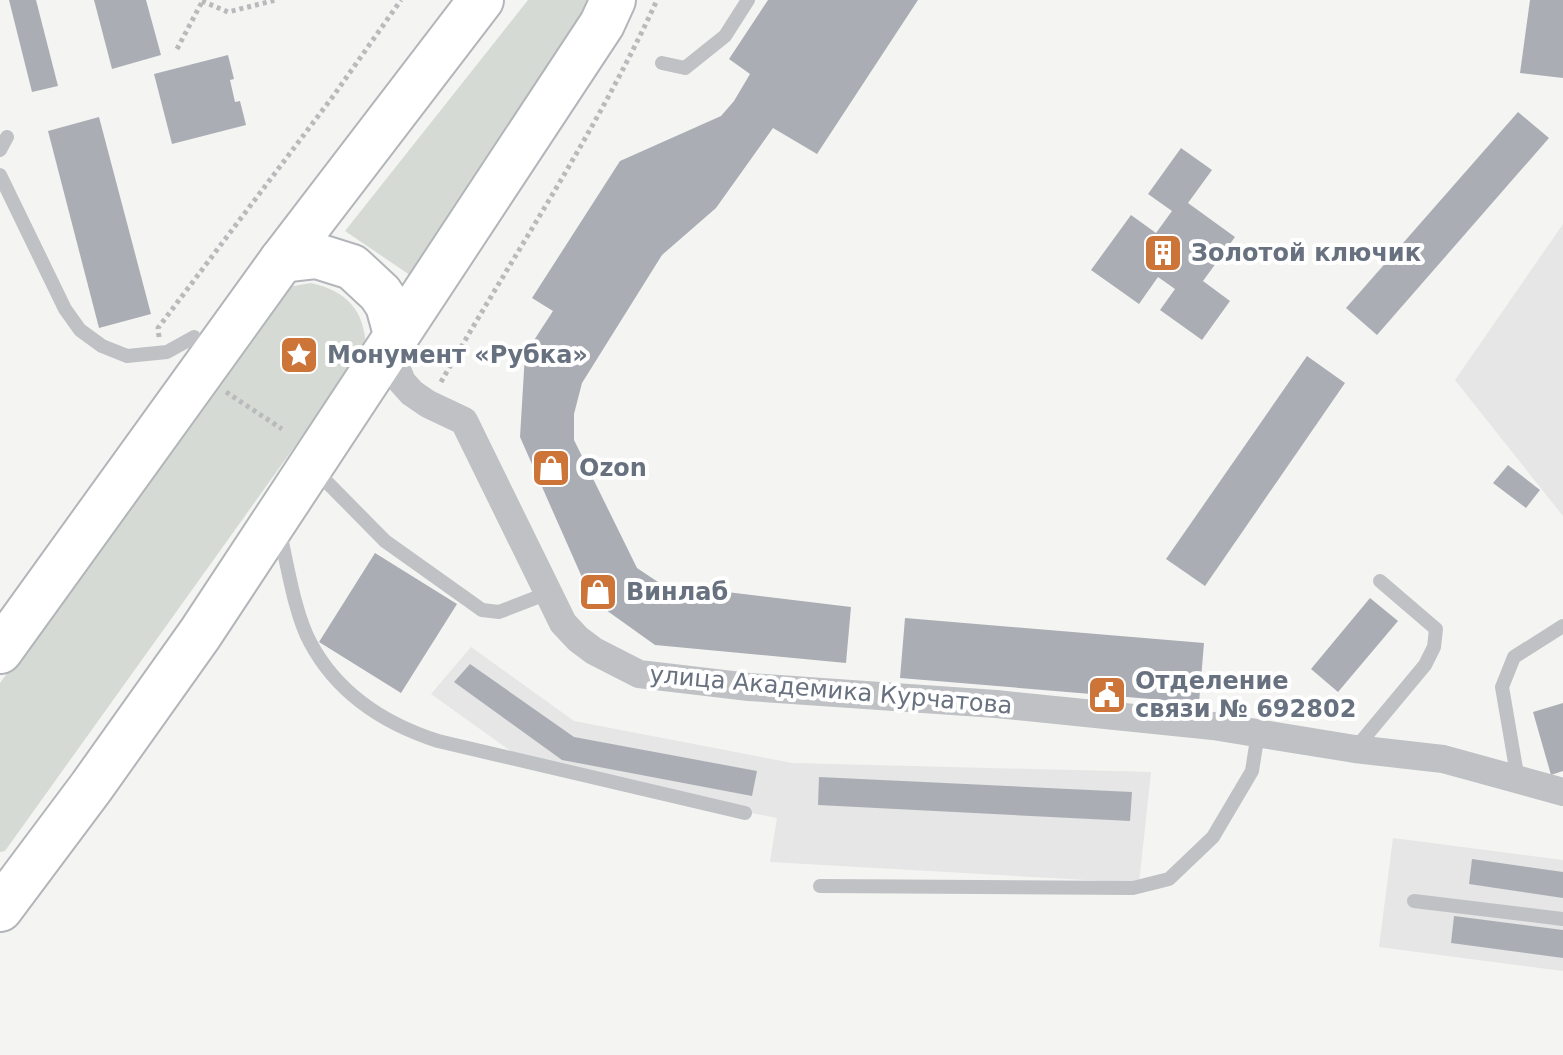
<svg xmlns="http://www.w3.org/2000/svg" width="1563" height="1055" font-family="'DejaVu Sans',sans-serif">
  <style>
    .built { fill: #e5e6e5 }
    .green { fill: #d5dbd4 }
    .building { fill: #aaaeb4 }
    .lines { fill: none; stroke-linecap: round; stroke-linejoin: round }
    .primary-casing { stroke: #b2b5b9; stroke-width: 48 }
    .path { stroke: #b8babc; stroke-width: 5; stroke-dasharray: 4 4; stroke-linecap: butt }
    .lane { stroke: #bfc1c5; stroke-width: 14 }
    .street { stroke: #bfc1c5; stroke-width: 28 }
    .primary { stroke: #fff; stroke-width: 44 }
    .labels { text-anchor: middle; stroke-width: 8; stroke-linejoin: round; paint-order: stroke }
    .poi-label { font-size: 24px; font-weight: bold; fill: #68717f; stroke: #fff; text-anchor: start }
    .street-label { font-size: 24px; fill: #68717f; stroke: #fff }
  </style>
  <rect width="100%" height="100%" fill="#f4f5f2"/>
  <g class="built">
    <polygon points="1563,224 1563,516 1455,380"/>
    <polygon points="471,647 574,721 792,763 1151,772 1139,883 770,862 777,818 540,772 431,694"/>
    <polygon points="1393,838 1563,860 1563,971 1379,947"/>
  </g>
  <g class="green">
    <polygon points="528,0 606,0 423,284 345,231"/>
    <path d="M311,283C347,291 364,310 366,347L5,851L0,852V683L288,287Z"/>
  </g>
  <g class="building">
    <polygon points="9,0 36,0 58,86 32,92"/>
    <polygon points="94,0 146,0 161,55 112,69"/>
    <polygon points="768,0 918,0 817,154 773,128 716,208 662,255 582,383 574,414 574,440 637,568 661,584 851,607 846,663 655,645 592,600 520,437 525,354 553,311 532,298 620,161 721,116 734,101 750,74 729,59"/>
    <polygon points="1530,0 1563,0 1563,78 1520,73"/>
    <polygon points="228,55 234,79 230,80 235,102 240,101 246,125 172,144 154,74"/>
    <polygon points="1518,112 1549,138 1377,335 1346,308"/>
    <polygon points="99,117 151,314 99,328 48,131"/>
    <polygon points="1181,148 1212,170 1188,203 1235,237 1203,281 1230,301 1202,340 1160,310 1175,289 1158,277 1139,304 1091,270 1131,215 1156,233 1172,211 1148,194"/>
    <polygon points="1307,356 1345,383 1205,586 1166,559"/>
    <polygon points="1508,465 1540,490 1526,508 1493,483"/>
    <polygon points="375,553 457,604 401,693 319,642"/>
    <polygon points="1370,598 1398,621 1338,692 1311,669"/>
    <polygon points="905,618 1204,643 1199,703 900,678"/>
    <polygon points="470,664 574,737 757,771 752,796 562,760 454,682"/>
    <polygon points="1563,703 1563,771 1551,775 1533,712"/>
    <polygon points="819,777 1132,792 1130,821 818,805"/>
    <polygon points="1472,859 1563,872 1563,898 1469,884"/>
    <polygon points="1454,916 1563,930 1563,958 1451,943"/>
  </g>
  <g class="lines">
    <defs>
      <g id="primary">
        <polyline points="282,260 317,256 352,267 380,293 388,305 396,334"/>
        <polyline points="0,651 282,260 481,0"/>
        <polyline points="0,909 92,786 200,634 602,24 613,0"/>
      </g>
    </defs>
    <use href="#primary" class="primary-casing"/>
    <g class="path">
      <polyline points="202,1 228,12 276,0"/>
      <polyline points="177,49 203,0"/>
      <polyline points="159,337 158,328 334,95 401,0"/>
      <path d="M441,382C513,255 596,133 657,0"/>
      <polyline points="226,392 282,429"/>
    </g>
    <g class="lane">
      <polyline points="662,63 685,68 725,36 748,0"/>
      <polyline points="0,150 7,137"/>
      <polyline points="0,175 65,309 80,330 102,346 127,356 167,352 194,337"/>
      <polyline points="313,468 385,541 482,610 499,612 548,593"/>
      <path d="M279,529C287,562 294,612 310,642C337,693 385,724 438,741L745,813"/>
      <polyline points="1355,749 1425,665 1434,647 1436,629 1380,581"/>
      <polyline points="1518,780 1502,687 1514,657 1563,626"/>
      <polyline points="820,886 1133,888 1169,879 1213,837 1252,771 1258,733"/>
      <polyline points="1414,901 1563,919"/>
    </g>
    <polyline class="street" points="396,337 397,369 402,382 412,393 428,404 464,421 563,623 578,639 594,651 639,674 749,687 996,704 1213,726 1355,749 1443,759 1563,792"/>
    <use href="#primary" class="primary"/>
  </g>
  <defs>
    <symbol id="building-square" viewBox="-11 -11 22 22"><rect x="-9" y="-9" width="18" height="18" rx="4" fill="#cd7539" stroke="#fff"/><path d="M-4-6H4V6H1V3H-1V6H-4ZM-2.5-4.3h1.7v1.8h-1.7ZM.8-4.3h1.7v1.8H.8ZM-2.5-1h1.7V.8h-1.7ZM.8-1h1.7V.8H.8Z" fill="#fff"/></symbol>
    <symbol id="sight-square" viewBox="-11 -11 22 22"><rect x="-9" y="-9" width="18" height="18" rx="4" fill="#cd7539" stroke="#fff"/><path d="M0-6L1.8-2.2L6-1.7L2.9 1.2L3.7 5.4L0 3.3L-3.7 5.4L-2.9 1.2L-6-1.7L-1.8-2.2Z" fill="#fff"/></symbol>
    <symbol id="shop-square" viewBox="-11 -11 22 22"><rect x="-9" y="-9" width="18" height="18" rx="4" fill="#cd7539" stroke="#fff"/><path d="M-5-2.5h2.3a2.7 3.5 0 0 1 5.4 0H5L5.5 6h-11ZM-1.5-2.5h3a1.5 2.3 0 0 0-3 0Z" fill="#fff"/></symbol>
    <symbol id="civic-square" viewBox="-11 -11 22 22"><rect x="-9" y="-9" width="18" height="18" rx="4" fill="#cd7539" stroke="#fff"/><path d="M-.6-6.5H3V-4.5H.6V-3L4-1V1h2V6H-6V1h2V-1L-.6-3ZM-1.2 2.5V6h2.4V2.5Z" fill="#fff"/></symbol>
  </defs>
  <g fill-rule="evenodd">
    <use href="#building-square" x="1141" y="231" width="44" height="44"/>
    <use href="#sight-square" x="277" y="333" width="44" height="44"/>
    <use href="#shop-square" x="529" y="446" width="44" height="44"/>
    <use href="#shop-square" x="576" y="570" width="44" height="44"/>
    <use href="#civic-square" x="1085" y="673" width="44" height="44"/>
  </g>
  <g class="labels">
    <g class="poi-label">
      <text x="1191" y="261">Золотой ключик</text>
      <text x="327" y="363">Монумент «Рубка»</text>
      <text x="579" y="476">Ozon</text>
      <text x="626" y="600">Винлаб</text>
      <text x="1135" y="689">Отделение<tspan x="1135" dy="28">связи № 692802</tspan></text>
    </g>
    <g class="street-label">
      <text transform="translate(831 690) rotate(5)" y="8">улица Академика Курчатова</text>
    </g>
  </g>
</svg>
